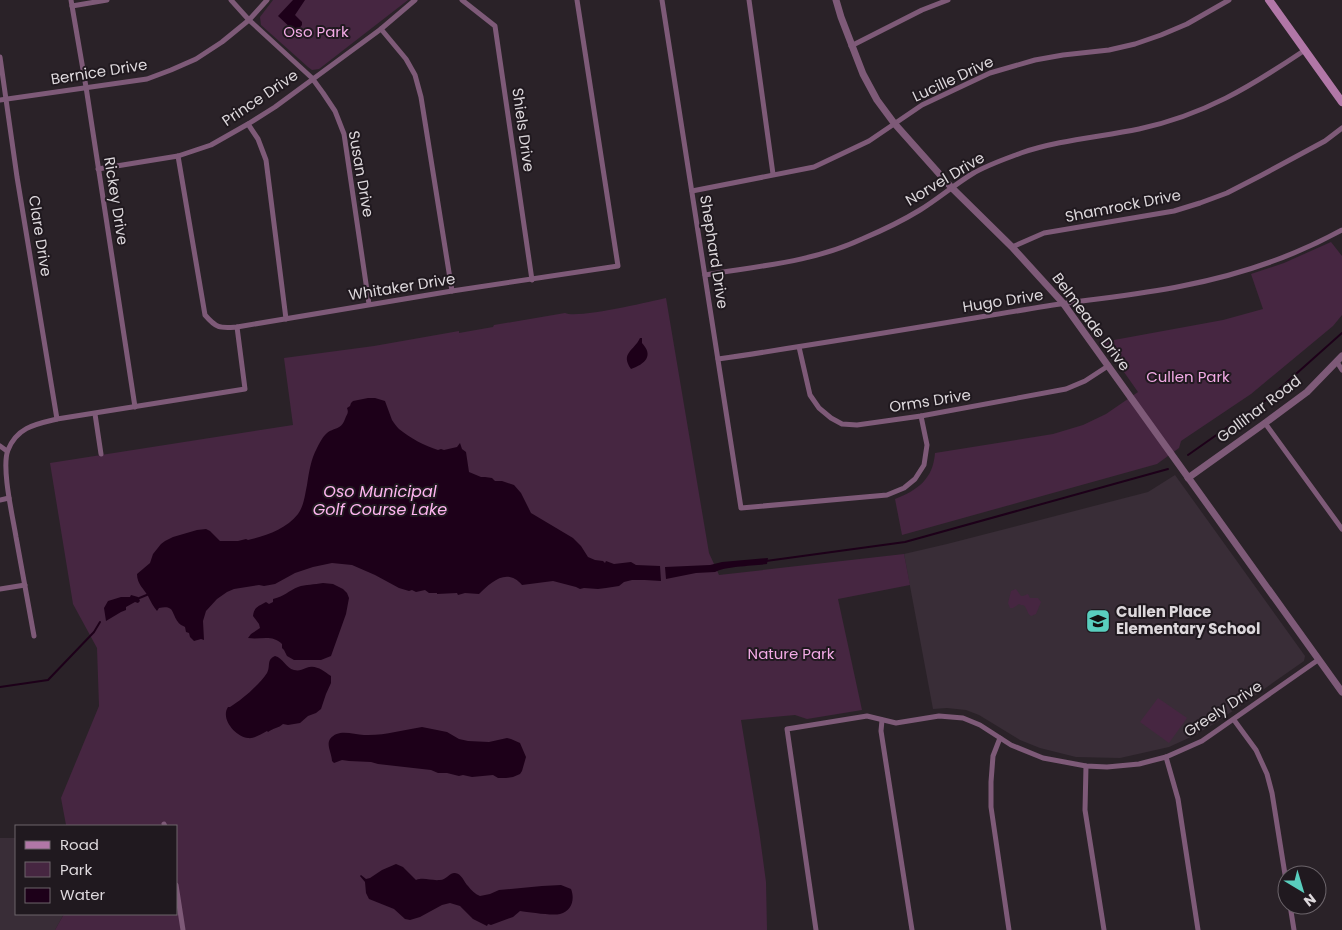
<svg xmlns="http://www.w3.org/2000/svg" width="1342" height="930" font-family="Poppins,sans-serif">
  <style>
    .built { fill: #392d37 }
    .green { fill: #462641 }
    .water { fill: #1d0019 }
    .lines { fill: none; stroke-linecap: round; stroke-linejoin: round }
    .stream { stroke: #1d0019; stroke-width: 2 }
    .minor { stroke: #7e5a78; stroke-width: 5 }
    .tertiary { stroke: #7e5a78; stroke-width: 7 }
    .secondary { stroke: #b177a7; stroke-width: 8 }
    .labels { text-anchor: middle; stroke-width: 4; stroke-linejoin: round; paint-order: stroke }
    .park-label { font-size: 15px; fill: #f2aae5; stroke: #20191f }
    .street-label { font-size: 15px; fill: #ddd8dc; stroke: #20191f }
    .poi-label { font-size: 15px; font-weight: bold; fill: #ddd8dc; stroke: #20191f; text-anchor: start }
    .water-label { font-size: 16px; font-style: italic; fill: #feb5f0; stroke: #20191f }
  </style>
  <rect width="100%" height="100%" fill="#2a2228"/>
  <g class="built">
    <polygon points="1175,475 1305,656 1304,661 1217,722 1193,736 1169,747 1120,758 1076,757 1040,748 1020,740 979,715 966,710 947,708 933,709 904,554 947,544 1148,492"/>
    <polygon points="0,838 16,838 16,914 64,914 55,930 0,930"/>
  </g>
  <g class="green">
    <polygon points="273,0 408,0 319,69 312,70 308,67 261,25 260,17"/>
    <path d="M1331,242L1342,256V315L1333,326L1251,394L1181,441L1179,448L1157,464L902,535L895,499C918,490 933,479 935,453L1053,434L1083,425L1106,414L1138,392L1103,342L1223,320L1263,309L1251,274L1284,263Z"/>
    <path d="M666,298L709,553L719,575L904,554L910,585L838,599L862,710L807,719L795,715L741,720L759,830L766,882L767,930H55L64,914H176V826H66V825L61,798L99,706L97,648L73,604L50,463L293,425L284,358L374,346L459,331V333L493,327L494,325L565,313C577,319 648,302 666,298Z"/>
    <path d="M1016,589L1021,596H1023L1028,594L1030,598H1038L1041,602L1036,614L1031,616C1027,614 1027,607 1023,605C1022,605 1020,605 1019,604L1013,608H1010L1008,603L1011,591Z"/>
    <polygon points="1158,698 1187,718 1169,743 1140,722"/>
  </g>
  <g class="water">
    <polygon points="293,0 305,0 295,15 302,22 302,25 297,31 293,30 278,16"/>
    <path d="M640,338H642V343C654,356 645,364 631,369C620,353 634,351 640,338Z"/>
    <path d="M368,398H375L385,401L392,420C394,423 396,426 399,429C410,438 425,446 438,450L441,449L444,450L457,447L460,443L462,449L466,452L469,472L481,477H485L492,478L495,481H502L514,485L521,493L531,513L573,538L581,546L588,557L595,560L603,561L605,563L606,561L614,564L631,562L636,565L660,566L661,581L645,580H632L624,582L619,586L606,588L598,589L584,588L580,589L576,587L553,581L522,585C507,567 491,582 479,594L465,593L458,595L457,593L437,594V593H429L425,590L416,592L412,590L409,591L399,588L375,575L352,565L332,563L313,567L295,573L275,584L264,586L259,585L234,589L227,592L217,599L206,611L203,621L204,640L201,639L194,641L190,637L189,633L186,632L185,627C183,626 179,624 178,622C171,613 175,605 159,608L157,611C153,606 151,602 148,596C144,589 137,584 137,574L150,563L153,554L161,544L165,541L173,537L197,530L206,529L210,531L220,541H238L246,539L248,540C266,536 286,529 298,514C304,506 305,494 307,485C309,472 311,459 317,448C319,444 322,438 325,435C332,427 341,431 345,419C347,414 349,413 347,408L350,406L351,403L353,401Z"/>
    <path d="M768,558L767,564C753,566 725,566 715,572L696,573L666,579L665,567L710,565L722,562Z"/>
    <path d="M323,583L333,584L343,589L347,593L349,598L346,614L331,656L321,660H294L287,656L284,650L282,648V644C272,634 261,640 248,638L251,634L260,628L259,624L253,616C254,606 260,606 266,602L269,604L273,602V599C285,596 288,591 298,587C306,584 314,585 323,583Z"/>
    <polygon points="131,595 138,597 140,601 138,603 135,602 126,607 126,610 121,612 106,621 104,608 108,601 121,597 130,597"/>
    <path d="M275,656C283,658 286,668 294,670C299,671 301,670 306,668C316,664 323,671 331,676V683L326,694L321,709L316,713L308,716L300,723L288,725L283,724C279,728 273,728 268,732L267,731C261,734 254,739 248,738C236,737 220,719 228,707H230C242,700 259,685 267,673C271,666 266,660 275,656Z"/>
    <path d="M422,727L447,732L459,739L468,741L489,742L507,738L511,739L520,743L526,757L522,771L520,774L513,777L506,778H498L493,775L472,777L463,775L459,776L447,773H438L431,770L378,764L371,762L349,761L342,760L334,763L332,761C332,754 326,745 330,739C339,728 353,735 364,735C384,736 402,730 422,727Z"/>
    <path d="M396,864L403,867L416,880C424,877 431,881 440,880C446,880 448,874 454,873C461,872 464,882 468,886C471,890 475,894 480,896L490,894L499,890L542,886L561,885L571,889C575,899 572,911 560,914C552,916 529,912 520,911L513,917L491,925L488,924L487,926L473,919L460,906L450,903L442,905L420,917L410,920L405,919L394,909L369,899L366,893L365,882L360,876L361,875L366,879L370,878L382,870Z"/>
  </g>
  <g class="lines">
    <g class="stream">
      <polyline points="1188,455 1269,398 1342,333"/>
      <polyline points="766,561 905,542 1168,469"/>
      <polyline points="137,599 149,594"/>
      <polyline points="0,687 48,680 94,632 100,622"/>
    </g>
    <g class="minor">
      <polyline points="71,0 86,87 135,407"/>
      <polyline points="231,0 249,20 312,78 323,93 335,111 344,134 369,304"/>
      <polyline points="462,0 495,26 532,280"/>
      <polyline points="662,0 741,508 887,495 904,488 915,479 924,465 927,445 921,416"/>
      <polyline points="749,0 773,174"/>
      <polyline points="72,6 107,0"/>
      <polyline points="381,29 406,59 415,75 421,97 452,291"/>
      <polyline points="851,46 922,10 948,0"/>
      <polyline points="0,57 17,177 57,419"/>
      <polyline points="0,100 147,79 171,70 196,59 222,42 249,20 267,0"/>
      <polyline points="248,124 258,139 266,160 286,319"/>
      <path d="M178,156L205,315C217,329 220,328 237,327L452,291L618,266L577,0"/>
      <polyline points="98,169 178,156 211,145 248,124 275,107 381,29 415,0"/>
      <polyline points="692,191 814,167 869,141 922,105 990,73 1035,60 1063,55 1109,50 1135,44 1161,35 1187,24 1229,0"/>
      <polyline points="1012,247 1044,233 1174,211 1200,203 1227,193 1262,175 1325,141 1342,128"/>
      <path d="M705,275C758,266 813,262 862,239C881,231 902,221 920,210C938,199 954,185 972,174C987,165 1005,159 1021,153C1059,140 1100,137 1139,129C1204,115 1250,87 1305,50"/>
      <polyline points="799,347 810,395 819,408 831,418 842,424 857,425 921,416 1066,389 1085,381 1108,366"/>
      <path d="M718,359C828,343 938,324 1047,306C1092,299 1138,295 1182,286C1239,275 1291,258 1342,230"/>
      <polyline points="1337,362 1342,370"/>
      <polyline points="95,414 101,454"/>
      <polyline points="1265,423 1342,529"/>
      <polyline points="0,446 7,451"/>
      <polyline points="0,500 9,498"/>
      <polyline points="0,589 25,585"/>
      <path d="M34,636C28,603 22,570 16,537C13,518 1,467 8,450C17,427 36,424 57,419L245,389L237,327"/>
      <polyline points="882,720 881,731 912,930"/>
      <polyline points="1234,720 1256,750 1267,774 1272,793 1287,887"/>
      <polyline points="1000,738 993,756 991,782 991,807 1009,930"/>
      <polyline points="1166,757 1178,799 1198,930"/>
      <polyline points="1086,766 1085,810 1104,930"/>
      <polyline points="164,824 165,826"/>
      <polyline points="176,885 183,930"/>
      <polyline points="1290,905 1294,930"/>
      <polyline points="816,930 787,729 867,716 896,723 939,716 963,718 980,725 1011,745 1043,758 1086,766 1107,767 1139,764 1166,757 1202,741 1318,660"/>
    </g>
    <g class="tertiary">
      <polyline points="836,0 841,17 863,74 877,100 894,123 951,187 1012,247 1063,303 1342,692"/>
      <polyline points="1188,478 1265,423 1307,392 1342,356"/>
    </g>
    <polyline class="secondary" points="1269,0 1342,102"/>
  </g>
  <defs>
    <symbol id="school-square" viewBox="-11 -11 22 22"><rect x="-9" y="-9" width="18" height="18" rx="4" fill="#59cebe" stroke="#20191f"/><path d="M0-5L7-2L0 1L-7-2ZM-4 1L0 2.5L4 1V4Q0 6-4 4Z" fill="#111"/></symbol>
  </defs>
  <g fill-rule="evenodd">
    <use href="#school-square" x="1084" y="607" width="28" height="28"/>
  </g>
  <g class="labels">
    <g class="park-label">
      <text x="316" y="37">Oso Park</text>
      <text x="1188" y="382">Cullen Park</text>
      <text x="791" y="659">Nature Park</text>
    </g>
    <g class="street-label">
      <text transform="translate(99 72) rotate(-9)" y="5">Bernice Drive</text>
      <text transform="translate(953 79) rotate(-25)" y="5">Lucille Drive</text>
      <text transform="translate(260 98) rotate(-34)" y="5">Prince Drive</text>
      <text transform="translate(523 130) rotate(82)" y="5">Shiels Drive</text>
      <text transform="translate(361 174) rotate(80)" y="5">Susan Drive</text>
      <text transform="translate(945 179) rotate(-31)" y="5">Norvel Drive</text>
      <text transform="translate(116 201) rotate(81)" y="5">Rickey Drive</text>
      <text transform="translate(1123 206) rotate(-11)" y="5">Shamrock Drive</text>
      <text transform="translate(40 236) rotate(81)" y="5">Clare Drive</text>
      <text transform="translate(714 252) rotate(81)" y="5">Shephard Drive</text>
      <text transform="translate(402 287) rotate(-9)" y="5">Whitaker Drive</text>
      <text transform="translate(1003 301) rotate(-9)" y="5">Hugo Drive</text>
      <text transform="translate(1091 322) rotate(53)" y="5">Belmeade Drive</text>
      <text transform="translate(930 401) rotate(-9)" y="5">Orms Drive</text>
      <text transform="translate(1259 409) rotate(-37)" y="5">Gollihar Road</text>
      <text transform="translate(1223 709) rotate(-33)" y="5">Greely Drive</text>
    </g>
    <g class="poi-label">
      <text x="1116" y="617">Cullen Place<tspan x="1116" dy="17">Elementary School</tspan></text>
    </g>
    <g class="water-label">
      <text x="380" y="497">Oso Municipal<tspan x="380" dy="18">Golf Course Lake</tspan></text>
    </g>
  </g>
  <rect x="15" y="825" width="162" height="90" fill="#20191f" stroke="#6c656b"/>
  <rect x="25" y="841" width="25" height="8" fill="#b177a7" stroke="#6c656b"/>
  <text x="60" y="850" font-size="15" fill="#ddd8dc">Road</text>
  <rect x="25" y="862" width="25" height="15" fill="#462641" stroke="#6c656b"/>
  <text x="60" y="875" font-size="15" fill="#ddd8dc">Park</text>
  <rect x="25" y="888" width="25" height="15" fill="#1d0019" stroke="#6c656b"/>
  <text x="60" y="900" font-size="15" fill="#ddd8dc">Water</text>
  <g transform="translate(1302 890) rotate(142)"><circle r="24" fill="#20191f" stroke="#6c656b"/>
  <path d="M0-4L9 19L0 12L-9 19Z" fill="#59cebe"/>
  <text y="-8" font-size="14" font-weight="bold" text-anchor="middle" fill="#ddd8dc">N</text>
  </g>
</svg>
